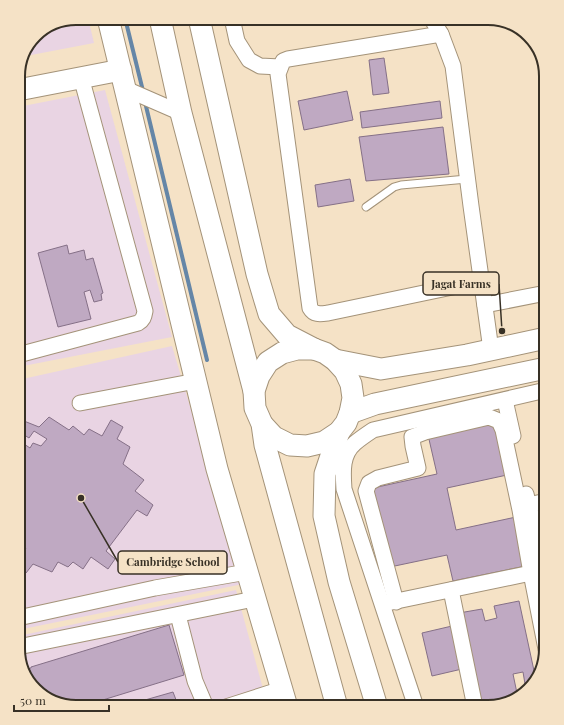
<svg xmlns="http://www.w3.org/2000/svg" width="564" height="725" font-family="'Playfair Display',serif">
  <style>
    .education { fill: #e9d4e3 }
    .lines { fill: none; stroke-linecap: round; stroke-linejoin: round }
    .stream { stroke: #6586a7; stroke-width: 4 }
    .building { fill: #bfa9c2; stroke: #857087 }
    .lane-casing { stroke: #a49379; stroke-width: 9 }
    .street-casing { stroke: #a49379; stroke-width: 17 }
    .secondary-casing { stroke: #a49379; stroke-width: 23 }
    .lane { stroke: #fff; stroke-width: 7 }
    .street { stroke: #fff; stroke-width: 15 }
    .secondary { stroke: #fff; stroke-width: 21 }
    .rim { fill: none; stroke: #383126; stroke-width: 2 }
    .leader { fill: none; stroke: #383126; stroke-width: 1.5 }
    .callout-dot { fill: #383126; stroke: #f5e2c6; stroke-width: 1.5 }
    .callout { fill: #f5e2c6; stroke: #383126; stroke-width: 1.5 }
    .callout-label { font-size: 11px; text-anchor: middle; font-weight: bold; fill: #383126 }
  </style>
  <rect width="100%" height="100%" fill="#f5e2c6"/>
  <g class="education">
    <polygon points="76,18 88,18 94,43 26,56 38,33"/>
    <polygon points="105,90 172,337 18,367 18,107"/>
    <polygon points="172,346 243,584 18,630 18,380"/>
    <polygon points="236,590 268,707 73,707 47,699 28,681 18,649 18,636"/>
  </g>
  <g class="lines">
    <g class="stream">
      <polyline points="125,18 143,91"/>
      <polyline points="145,102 207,360"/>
    </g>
  </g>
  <g class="building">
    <polygon points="384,58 389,93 373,95 369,60"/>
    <polygon points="347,91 353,120 304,130 298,101"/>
    <polygon points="440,101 442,118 362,128 360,112"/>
    <polygon points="443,127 449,174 366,181 359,137"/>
    <polygon points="350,179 354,201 318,207 315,185"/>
    <polygon points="67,245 69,254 84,250 86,260 93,258 103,293 101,294 102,300 94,302 90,290 84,292 91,319 58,327 38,253"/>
    <polygon points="49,417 69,430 73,426 84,435 89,429 102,436 111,420 123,427 117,439 130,447 123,464 144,480 135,491 153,505 147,516 137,510 106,551 115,559 108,569 91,557 83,569 73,562 68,567 58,562 52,572 33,564 26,573 18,567 18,560 26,548 18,542 18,538 20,534 18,533 18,448 21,442 30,448 33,443 41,446 47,439 34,431 29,438 18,431 18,427 24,421 39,427"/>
    <polygon points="495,420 507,475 447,488 456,530 516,517 526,566 453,581 447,555 390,567 373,488 437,474 428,435"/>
    <polygon points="519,601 536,680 526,690 523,672 513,674 518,698 488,707 479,707 459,613 482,609 485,621 497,618 494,606"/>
    <polygon points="169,625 184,675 80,707 73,707 47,699 28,681 24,670 31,668 31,667"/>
    <polygon points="452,626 462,669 432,676 422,633"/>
    <polygon points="173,692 178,705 181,704 182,707 147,707 145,700"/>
  </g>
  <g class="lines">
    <defs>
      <polyline id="lane" points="366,207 394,187 401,185 467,179"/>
      <g id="street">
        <polyline points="232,18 237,41 249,60 260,66 280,67"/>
        <polyline points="431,18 441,34 453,66 471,206 491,350"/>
        <path d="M441,34L288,59L283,61L278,74L310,308C314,315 320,314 328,313L481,281"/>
        <polyline points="126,89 181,113"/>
        <polyline points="485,305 546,293"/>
        <path d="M18,355L138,323C143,320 144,317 145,311L81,77"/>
        <polyline points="505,400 513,436"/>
        <polyline points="80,403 196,381"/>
        <polyline points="526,494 546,575"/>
        <polyline points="529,505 546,501"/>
        <polyline points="451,590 475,707"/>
        <polyline points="396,602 366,491 369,483 378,478 418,468 413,446 412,437 425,432 489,417 499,421 503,430 520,510 531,573 546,649"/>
        <polyline points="387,603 531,573"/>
        <polyline points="178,615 195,681 206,707"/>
        <polyline points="18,618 155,588 247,572"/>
        <polyline points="18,647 254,599"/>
        <polyline points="226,707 282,689"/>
        <path d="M416,707L344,489C343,473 341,455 355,443C361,438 367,434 373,430L546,390"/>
      </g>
      <g id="secondary">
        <polyline points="108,18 217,469 287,707"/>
        <polyline points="160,18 181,113 254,391"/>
        <polyline points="199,18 257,274 269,314 287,335 314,349 325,353 335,360 345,371 351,384 353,398 350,413 346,423 339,432 324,442 307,446 290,445 274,437 262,424"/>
        <polyline points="18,90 121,70"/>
        <polyline points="314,349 297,349 282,353 268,362 259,376 254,391 255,408 262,424 265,445 337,707"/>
        <polyline points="335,360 381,369 467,355 546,338"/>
        <polyline points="350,413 375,404 546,368"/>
        <polyline points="339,432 325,474 324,516 339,582 377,707"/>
      </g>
    </defs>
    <use href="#lane" class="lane-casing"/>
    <use href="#street" class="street-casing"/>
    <use href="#secondary" class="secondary-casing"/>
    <use href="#lane" class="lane"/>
    <use href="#street" class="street"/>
    <use href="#secondary" class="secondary"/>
  </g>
  <path d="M0 0H564V725H0ZM76 25H488A51 51 0 0 1 539 76V649A51 51 0 0 1 488 700H76A51 51 0 0 1 25 649V76A51 51 0 0 1 76 25Z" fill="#f5e2c6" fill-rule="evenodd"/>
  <path class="rim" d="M76 25H488A51 51 0 0 1 539 76V649A51 51 0 0 1 488 700H76A51 51 0 0 1 25 649V76A51 51 0 0 1 76 25Z"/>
  <path class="leader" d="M502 331L499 284M81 498L118 562"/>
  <g class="callout-dot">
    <circle cx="502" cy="331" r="4"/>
    <circle cx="81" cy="498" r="4"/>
  </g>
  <g class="callout">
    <rect x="423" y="272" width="76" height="23" rx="4"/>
    <rect x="118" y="551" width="109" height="23" rx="4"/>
  </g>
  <g class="callout-label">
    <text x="461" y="288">Jagat Farms</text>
    <text x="173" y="566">Cambridge School</text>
  </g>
  <path d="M14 705v6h95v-6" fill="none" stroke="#383126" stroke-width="2"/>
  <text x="20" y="705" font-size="12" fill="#383126" stroke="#f5e2c6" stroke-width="3" paint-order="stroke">50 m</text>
</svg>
